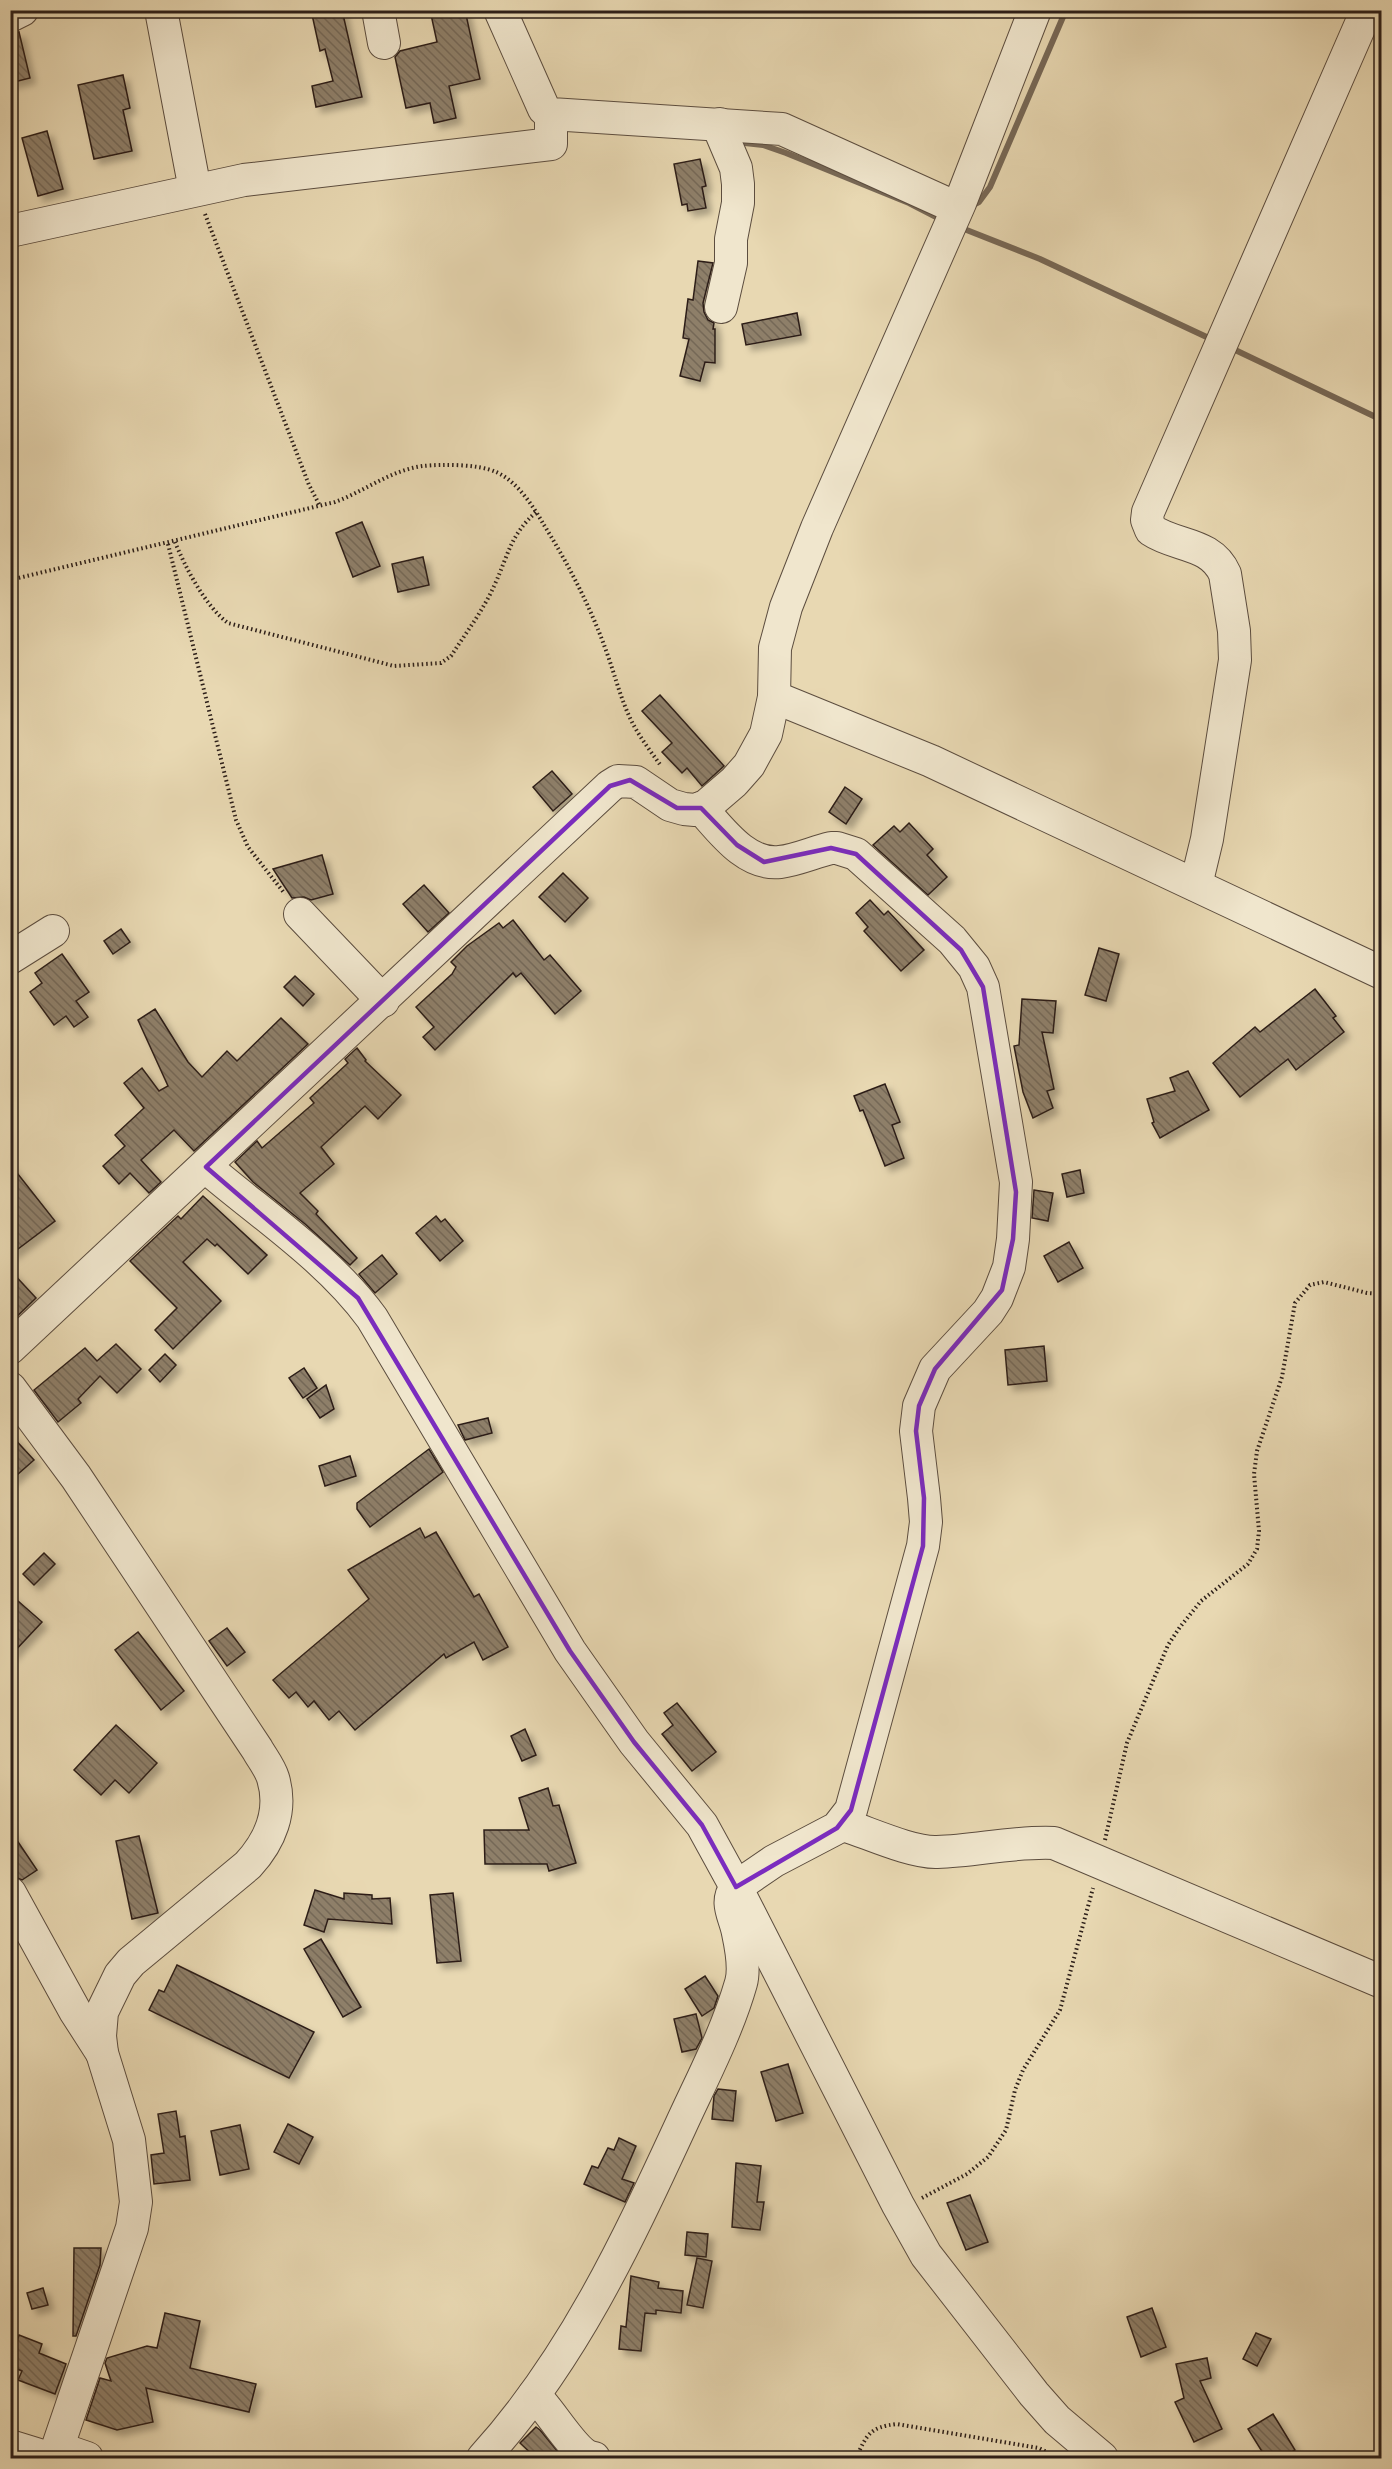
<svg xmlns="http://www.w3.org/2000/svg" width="1392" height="2469" font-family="Alegreya,serif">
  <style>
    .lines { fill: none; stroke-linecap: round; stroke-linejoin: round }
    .stream { stroke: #776856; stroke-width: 6 }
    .building { fill: url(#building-back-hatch); stroke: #2d1f19; stroke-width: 1.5; filter: url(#shadow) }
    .minor-casing { stroke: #5c4d3f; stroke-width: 34 }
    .path { stroke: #2d1f19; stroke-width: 4; stroke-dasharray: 1.5 3; stroke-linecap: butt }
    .minor { stroke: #f0e6cd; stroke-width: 32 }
    .marked { fill: none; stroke: #7b2cbf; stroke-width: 4.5; stroke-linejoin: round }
  </style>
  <defs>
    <pattern id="building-back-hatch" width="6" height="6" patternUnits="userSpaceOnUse" patternTransform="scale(1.5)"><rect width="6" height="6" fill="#8e7f69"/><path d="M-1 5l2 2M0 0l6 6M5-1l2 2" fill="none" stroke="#746756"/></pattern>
    <filter id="shadow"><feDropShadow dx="5.5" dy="5.5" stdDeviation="3" flood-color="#0004"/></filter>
  </defs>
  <rect width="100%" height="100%" fill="#e8d8b2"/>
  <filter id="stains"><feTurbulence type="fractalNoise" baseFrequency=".00333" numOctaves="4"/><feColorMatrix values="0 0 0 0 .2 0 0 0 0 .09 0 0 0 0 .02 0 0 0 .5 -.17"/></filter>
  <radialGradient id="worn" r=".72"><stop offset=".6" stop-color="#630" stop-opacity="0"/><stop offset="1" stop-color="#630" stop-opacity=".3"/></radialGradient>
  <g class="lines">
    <g class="stream">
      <polyline points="736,142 763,145 786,153 909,203 942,220"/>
      <polyline points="971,206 979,202 990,187 1066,10"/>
      <polyline points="959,227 1040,259 1213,340"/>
      <polyline points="1231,348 1382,420"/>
    </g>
  </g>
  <g class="building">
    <polygon points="311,10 342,10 362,97 316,107 312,86 333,81 325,49 320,51"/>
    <polygon points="430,10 465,10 480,79 449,86 456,118 434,123 430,103 406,108 395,57 400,51 437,42"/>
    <polygon points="19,32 30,78 10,83 10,34"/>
    <polygon points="123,75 130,108 123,110 132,151 94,159 78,85"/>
    <polygon points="47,131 63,189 38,196 22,138"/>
    <polygon points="700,159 706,186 702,187 706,208 688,211 687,204 682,205 674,164"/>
    <polygon points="698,261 713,263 703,303 704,312 708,320 714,323 713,329 715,329 715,363 705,362 700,381 680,376 689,339 683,338 688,299 693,300"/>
    <polygon points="797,313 801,335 746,345 742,324"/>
    <polygon points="362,522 380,566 353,577 336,533"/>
    <polygon points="423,557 429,585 398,592 392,564"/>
    <polygon points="660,695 724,766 702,786 687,768 682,773 662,752 672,743 642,711"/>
    <polygon points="552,771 572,794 553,811 533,787"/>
    <polygon points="845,787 862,799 846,824 829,812"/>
    <polygon points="909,823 933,849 927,855 947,877 928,895 873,845 894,826 900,832"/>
    <polygon points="322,855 333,894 311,900 304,897 292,898 273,869"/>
    <polygon points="563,873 588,898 565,922 539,897"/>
    <polygon points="424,885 449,913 428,932 403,904"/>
    <polygon points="870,900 884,915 888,911 924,950 901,971 864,931 868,927 856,913"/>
    <polygon points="513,920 544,960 550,955 581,991 555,1014 521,973 516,977 513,973 435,1050 423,1037 434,1027 416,1007 452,974 456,967 451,962 467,946 499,923 503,928"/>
    <polygon points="121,929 130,942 113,954 104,941"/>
    <polygon points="1099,948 1119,954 1106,1001 1085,995"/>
    <polygon points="62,954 89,992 76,1001 88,1017 74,1027 66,1016 54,1025 30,992 42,983 35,973"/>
    <polygon points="295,976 314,994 303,1006 284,987"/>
    <polygon points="1315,989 1336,1016 1333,1018 1344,1032 1296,1070 1288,1059 1240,1097 1213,1063 1255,1027 1260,1032"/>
    <polygon points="1022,999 1056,1001 1053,1033 1042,1032 1054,1089 1047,1091 1053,1108 1033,1118 1023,1092 1014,1046 1019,1045"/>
    <polygon points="155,1009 188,1062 202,1077 227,1051 237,1061 281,1018 308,1044 194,1151 174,1130 141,1160 161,1182 149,1193 130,1173 119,1184 103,1166 125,1146 115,1135 144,1108 124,1083 142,1068 159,1091 168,1086 138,1020"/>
    <polygon points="357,1048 366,1060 365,1061 401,1095 378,1119 365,1106 321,1147 334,1164 300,1193 318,1211 316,1214 357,1258 350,1265 305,1224 253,1182 235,1162 257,1141 262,1148 314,1103 310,1098 348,1063 345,1059"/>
    <polygon points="1188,1071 1209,1110 1160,1138 1152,1123 1154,1122 1147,1099 1175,1091 1170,1078"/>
    <polygon points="885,1084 900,1122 892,1125 904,1158 885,1166 863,1110 860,1111 854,1096"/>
    <polygon points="10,1164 55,1221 10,1255"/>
    <polygon points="1080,1170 1084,1193 1067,1197 1062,1174"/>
    <polygon points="1034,1190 1053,1193 1048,1221 1032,1218"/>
    <polygon points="203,1196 267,1255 248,1274 217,1244 215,1246 207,1239 183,1262 221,1301 173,1349 155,1330 177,1308 130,1261 178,1216 181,1219"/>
    <polygon points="436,1216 441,1222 445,1219 463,1241 440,1261 416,1233"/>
    <polygon points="1069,1242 1083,1268 1058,1282 1044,1256"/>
    <polygon points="382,1255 397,1274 375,1293 359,1274"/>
    <polygon points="10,1270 36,1298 10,1323"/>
    <polygon points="116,1344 141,1369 117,1393 100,1376 78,1399 81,1403 58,1422 34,1390 85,1348 97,1361"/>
    <polygon points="1044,1346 1047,1381 1008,1385 1005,1350"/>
    <polygon points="165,1354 176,1365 160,1382 149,1370"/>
    <polygon points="304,1368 317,1388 303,1398 289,1378"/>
    <polygon points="326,1385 334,1409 320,1418 307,1399"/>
    <polygon points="488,1418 492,1433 465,1440 458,1425"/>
    <polygon points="10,1434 34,1460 10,1481"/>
    <polygon points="429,1449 443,1472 370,1527 357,1509 357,1503"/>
    <polygon points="350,1456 356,1476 325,1486 319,1466"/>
    <polygon points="420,1528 425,1538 436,1532 474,1597 479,1594 508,1647 483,1660 474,1642 446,1658 444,1654 355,1730 339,1711 329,1720 314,1701 308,1707 296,1692 289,1698 273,1680 369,1599 348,1570"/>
    <polygon points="44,1553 55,1564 34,1585 23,1574"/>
    <polygon points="10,1594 42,1622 10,1656"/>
    <polygon points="227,1628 245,1652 227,1666 209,1641"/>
    <polygon points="138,1632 184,1691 161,1710 115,1650"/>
    <polygon points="677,1703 716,1752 692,1771 662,1734 673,1725 664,1713"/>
    <polygon points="116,1725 157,1763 129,1793 115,1780 101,1795 74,1770"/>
    <polygon points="525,1729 536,1755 522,1761 511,1736"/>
    <polygon points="548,1788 553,1806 559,1805 576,1863 549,1871 547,1864 485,1864 484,1830 529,1830 519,1798"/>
    <polygon points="10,1830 37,1870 22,1880 10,1875"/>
    <polygon points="139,1836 158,1913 132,1919 116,1841"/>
    <polygon points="315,1890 344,1899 344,1893 372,1895 372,1899 390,1898 392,1924 328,1919 324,1932 304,1925"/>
    <polygon points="453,1893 461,1961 437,1963 430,1895"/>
    <polygon points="321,1939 361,2007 343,2017 304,1949"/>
    <polygon points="177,1965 314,2032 289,2078 149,2010 159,1990 164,1992"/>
    <polygon points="705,1976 718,1996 714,2008 702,2016 685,1989"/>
    <polygon points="696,2014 702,2038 696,2049 682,2052 674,2019"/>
    <polygon points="788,2064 803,2113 776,2121 761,2072"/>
    <polygon points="718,2089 736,2091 733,2121 712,2119 714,2096"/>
    <polygon points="176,2111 180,2137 185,2136 190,2180 154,2184 151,2155 164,2153 158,2114"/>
    <polygon points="288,2124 313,2137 299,2164 274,2152"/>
    <polygon points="240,2125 249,2169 220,2175 211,2131"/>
    <polygon points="619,2138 636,2146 622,2179 634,2183 625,2202 584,2184 592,2166 598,2168 608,2148 614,2150"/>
    <polygon points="736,2163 761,2166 757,2202 764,2202 760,2230 732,2227"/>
    <polygon points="970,2195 988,2242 966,2250 947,2203"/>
    <polygon points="687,2232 708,2234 706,2257 685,2255"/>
    <polygon points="74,2248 101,2248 100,2265 76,2336 73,2336"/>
    <polygon points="697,2258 712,2261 703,2308 687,2305"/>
    <polygon points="631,2276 659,2282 658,2288 683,2291 681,2313 656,2310 656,2314 645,2313 641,2351 619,2349 621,2326 626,2327"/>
    <polygon points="43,2288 48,2305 32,2309 27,2293"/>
    <polygon points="1152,2308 1166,2347 1141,2357 1127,2317"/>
    <polygon points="165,2313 200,2321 190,2368 256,2384 249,2412 146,2388 153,2422 117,2430 86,2420 100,2378 111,2381 105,2363 107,2358 147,2346 157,2348"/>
    <polygon points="1256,2333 1271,2339 1257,2366 1243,2359"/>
    <polygon points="19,2335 42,2344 39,2353 66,2364 55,2394 18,2380 22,2371 10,2366 10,2343 16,2345"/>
    <polygon points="1207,2358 1211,2378 1200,2381 1222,2429 1194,2442 1175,2402 1184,2398 1176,2364"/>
    <polygon points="1273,2414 1295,2450 1282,2458 1266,2458 1248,2429"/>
    <polygon points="536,2427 540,2430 563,2458 536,2458 520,2443"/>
  </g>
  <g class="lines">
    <defs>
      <g id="minor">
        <polyline points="161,10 195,190"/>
        <polyline points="378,10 384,43"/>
        <polyline points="500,10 544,109 551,114 782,129 957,208"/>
        <polyline points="10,16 22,10"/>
        <polyline points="720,124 722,135 736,168 738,184 738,203 731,239 731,263 721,307"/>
        <polyline points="10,231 244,180 551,144 551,114"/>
        <polyline points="774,697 931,761 1382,973"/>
        <path d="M1196,885L1207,839L1235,660L1234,631L1225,574C1211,542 1176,547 1151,530L1147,520L1148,512L1367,10"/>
        <polyline points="300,914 383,1001"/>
        <polyline points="10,958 53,931"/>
        <path d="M206,1167C262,1215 328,1258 372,1318L570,1651L634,1742L702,1825L736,1887L898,2205L926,2255L1034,2394L1057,2420L1102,2458"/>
        <polyline points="10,1348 610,786 618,781 636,782 670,805 684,809 695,810 706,806 734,782 749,765 766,734 774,697 775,648 786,607 817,528 960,203 1035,10"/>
        <path d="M10,1388L76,1477L257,1749C262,1758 270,1768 273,1778C283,1811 270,1841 248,1865L131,1962L120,1975L102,2012L100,2036L102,2053L129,2140L136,2202L132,2228L54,2458"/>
        <path d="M843,1822L847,1826C871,1834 913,1853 937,1852C976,1851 1014,1841 1054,1843L1382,1982"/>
        <polyline points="10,1893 75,2011 102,2053"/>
        <path d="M534,2395C551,2410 575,2456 594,2458"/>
        <polyline points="10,2446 49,2458"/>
        <polyline points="58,2448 87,2458"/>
        <path d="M483,2458C572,2360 626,2244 681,2125C702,2079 727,2032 741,1983C745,1969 741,1947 738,1933C735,1916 724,1903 736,1887L774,1861L837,1828L851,1810L923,1546L926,1522L924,1498L916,1431L919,1406L935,1369L988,1312L997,1298L1009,1267L1013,1239L1016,1182L983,987L974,967L952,940L856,854L837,848H831C814,852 797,860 780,862C746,866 721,830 701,808"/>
      </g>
    </defs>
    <use href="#minor" class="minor-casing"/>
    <g class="path">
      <polyline points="205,214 309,485 320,506"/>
      <path d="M175,542C185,567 206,607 228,623L394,666L441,663L451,656C466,633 484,609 495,584C509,553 510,536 536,512"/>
      <polyline points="168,544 236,820 248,847 285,894"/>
      <path d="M10,580L335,502C365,491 391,470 423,466C441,464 479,464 496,472C517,481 533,506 544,525C570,567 592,610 608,656C616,679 622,703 633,724C641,739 652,753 661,766"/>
      <polyline points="1105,1840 1127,1743 1168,1645 1180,1627 1201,1601 1248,1564 1257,1549 1259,1531 1254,1474 1257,1451 1282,1377 1295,1303 1310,1285 1324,1282 1367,1293 1382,1294"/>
      <polyline points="922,2198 967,2174 988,2157 1006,2130 1015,2090 1023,2070 1060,2010 1093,1888"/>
      <path d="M856,2458C867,2434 870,2427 897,2424L1039,2448L1058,2458"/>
    </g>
    <use href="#minor" class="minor"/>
  </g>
  <path class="marked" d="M630,780L677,808H701L737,845L764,862L831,848L856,854L961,950L983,987L1016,1192L1013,1239L1002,1290L935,1369L919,1406L916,1431L924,1498L923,1546L851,1810L837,1828L736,1887L702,1825L634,1742L570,1651L358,1298L206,1167L610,786Z"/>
  <rect width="1392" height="2469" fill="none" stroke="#e8d8b2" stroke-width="36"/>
  <rect x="12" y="12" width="1368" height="2445" fill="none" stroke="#2d1f19" stroke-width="3"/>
  <rect x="18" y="18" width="1356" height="2433" fill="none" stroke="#2d1f19" stroke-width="1.5"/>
  <rect width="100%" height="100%" filter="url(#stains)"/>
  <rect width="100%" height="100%" fill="url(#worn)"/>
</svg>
